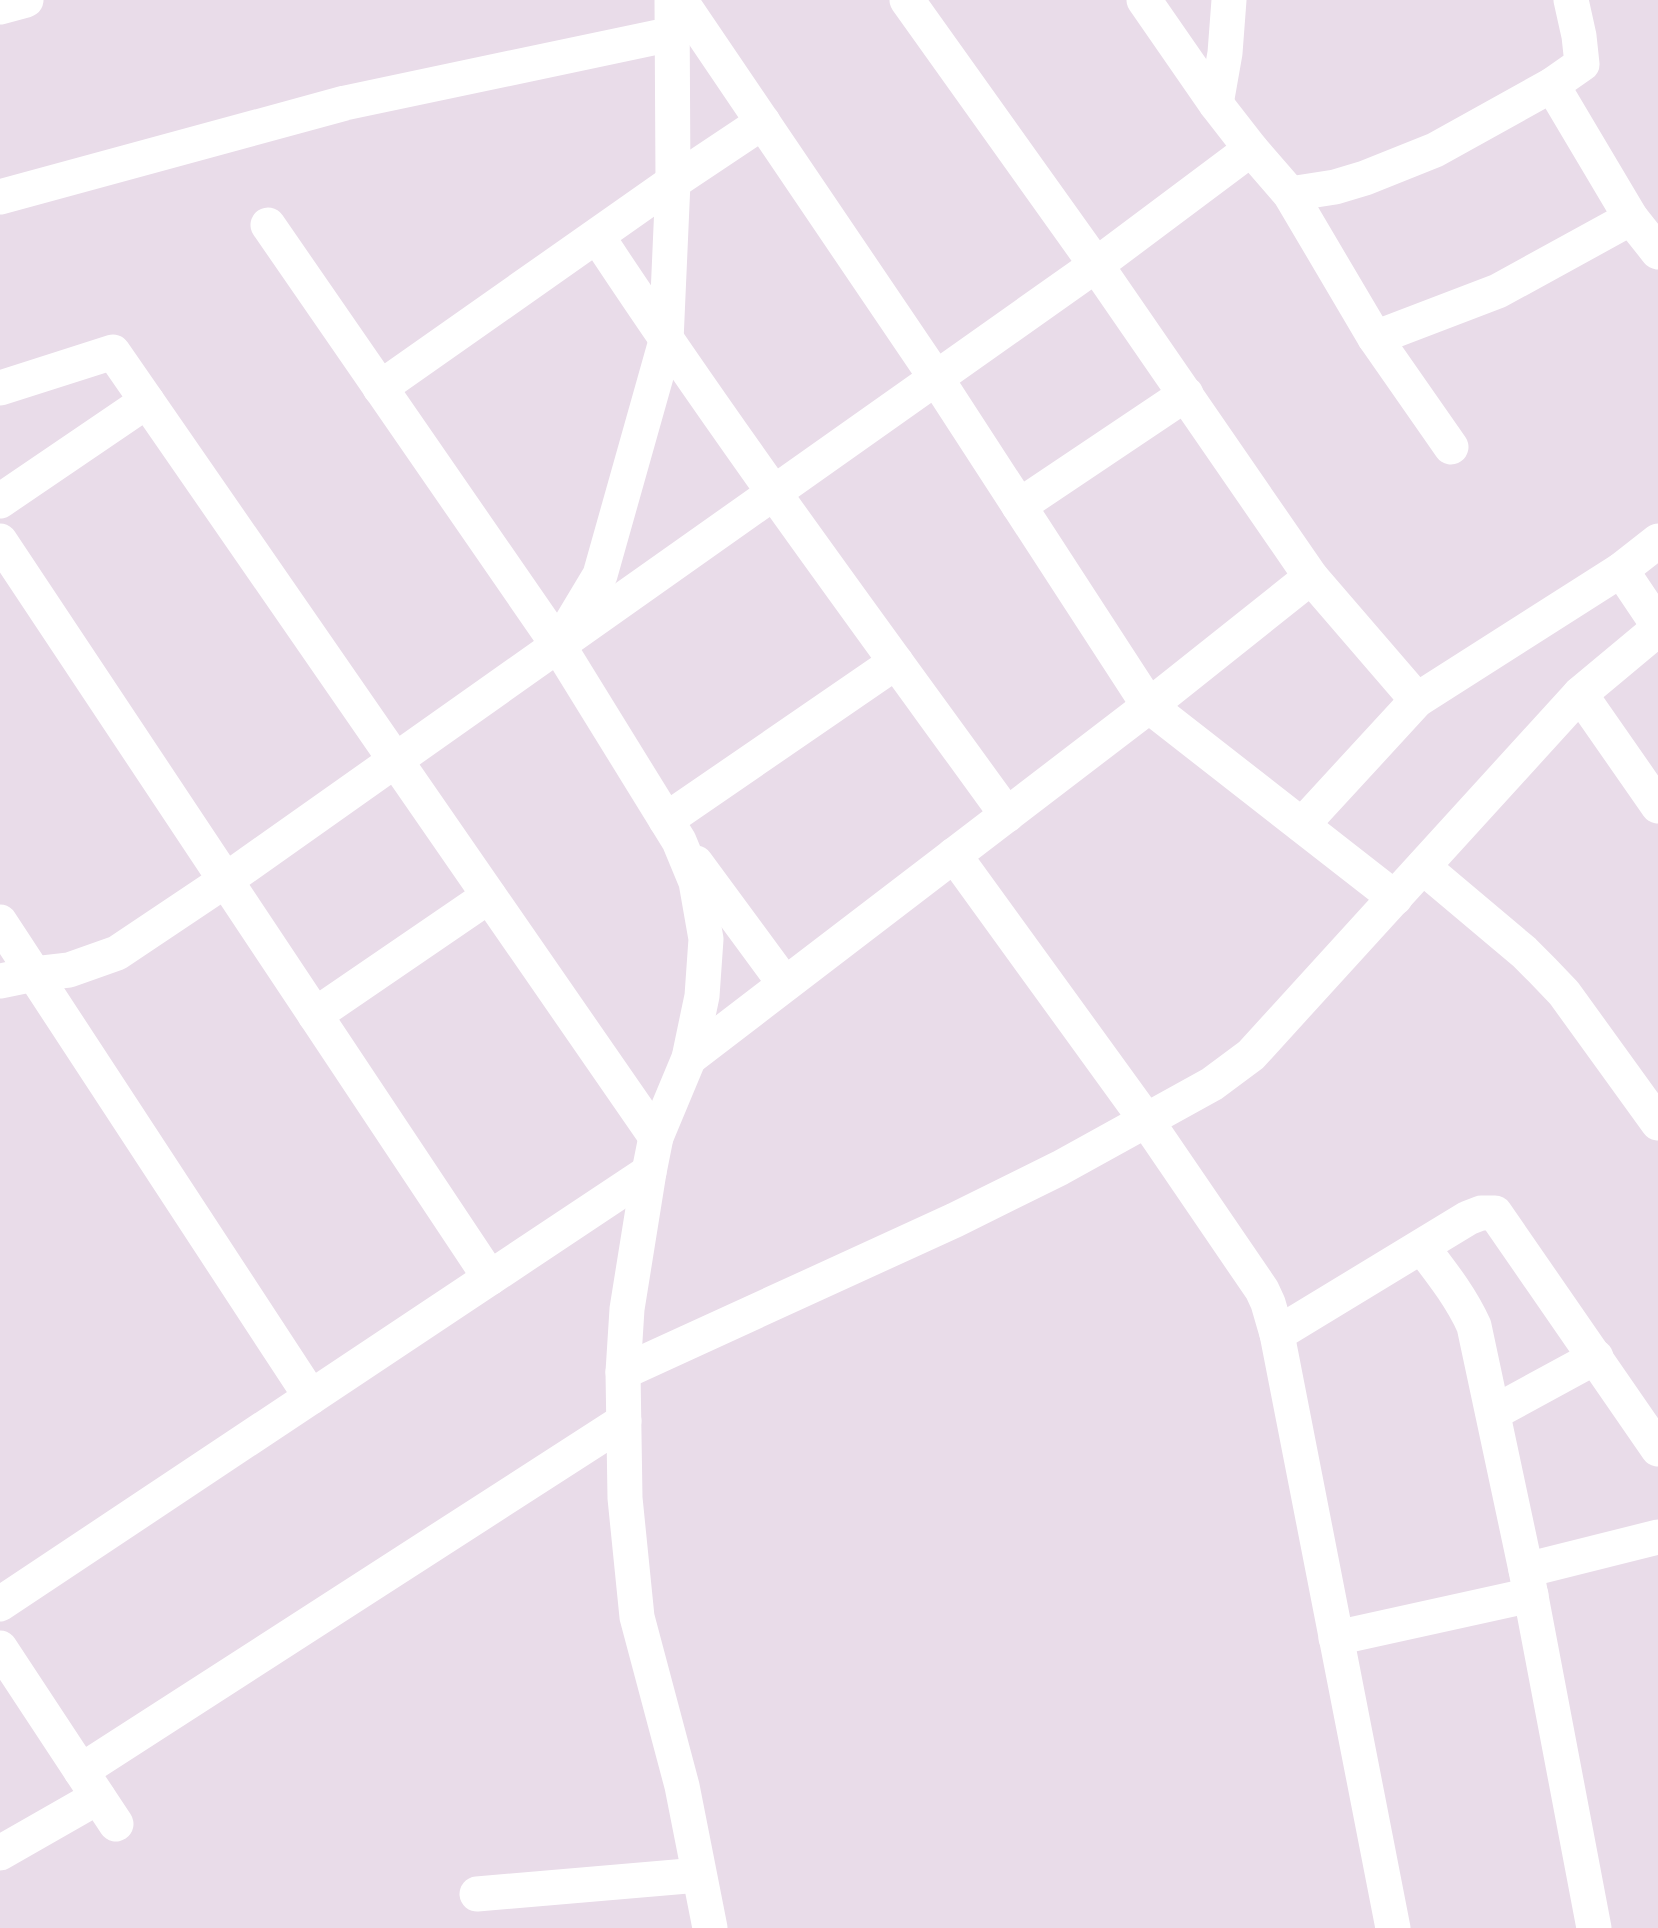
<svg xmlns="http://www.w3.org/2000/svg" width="1658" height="1928" font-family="Merriweather,serif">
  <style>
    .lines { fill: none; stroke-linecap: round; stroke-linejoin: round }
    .minor { stroke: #fff; stroke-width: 35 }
  </style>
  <rect width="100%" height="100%" fill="#e9dce9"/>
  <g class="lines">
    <g class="minor">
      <polyline points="672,0 673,182 666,341 600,575 558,645 679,841 696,882 706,939 702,996 689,1058 656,1137 649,1172 627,1309 623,1372 625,1498 637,1617 682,1786 710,1928"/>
      <polyline points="680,0 936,378 1149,706 1395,898"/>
      <polyline points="907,0 1096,265 1311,577 1417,700"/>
      <polyline points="1144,0 1216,104 1251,149 1290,194 1375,338 1451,447"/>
      <polyline points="0,7 26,0"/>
      <polyline points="1552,85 1631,218 1658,252"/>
      <polyline points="1216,104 1225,53 1229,0"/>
      <polyline points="1290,194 1335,187 1365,178 1435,150 1552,85 1582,64 1579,36 1571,0"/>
      <polyline points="0,197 345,103 672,34"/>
      <polyline points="268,225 558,645"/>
      <path d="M597,236C727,433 868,623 1007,815"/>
      <polyline points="1375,338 1498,291 1631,218"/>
      <polyline points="0,388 113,352 656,1137"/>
      <polyline points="380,388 673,182 763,122"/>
      <polyline points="0,501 147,401"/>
      <polyline points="1019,506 1186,394"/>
      <polyline points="0,541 490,1278"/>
      <polyline points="1621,570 1658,625"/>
      <polyline points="1580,694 1658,806"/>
      <polyline points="666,820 896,662"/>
      <polyline points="1302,825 1417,700 1621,570 1658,541"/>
      <polyline points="954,855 1146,1120 1262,1290 1268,1303 1277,1334"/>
      <polyline points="696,863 785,984"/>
      <polyline points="1423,867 1524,952 1542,970 1564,993 1658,1123"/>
      <polyline points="0,922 311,1397"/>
      <polyline points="0,981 34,974 69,970 117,953 226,880 1096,265 1251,149"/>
      <polyline points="315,1015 489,896"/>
      <polyline points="689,1058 1149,706 1311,577"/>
      <path d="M1422,1247C1441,1272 1461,1297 1474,1326L1526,1570L1594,1928"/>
      <polyline points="623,1372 955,1220 1060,1168 1212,1084 1251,1055 1580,694 1658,629"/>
      <polyline points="1493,1413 1596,1357"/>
      <polyline points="1526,1570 1658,1537"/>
      <polyline points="0,1604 649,1172"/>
      <polyline points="1336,1638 1531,1595"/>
      <polyline points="0,1648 116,1824"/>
      <polyline points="81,1771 624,1421"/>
      <polyline points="0,1853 98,1797"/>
      <polyline points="477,1894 699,1875"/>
      <polyline points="1393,1928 1277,1334 1468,1218 1481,1213 1495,1213 1658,1449"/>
    </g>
  </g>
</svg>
